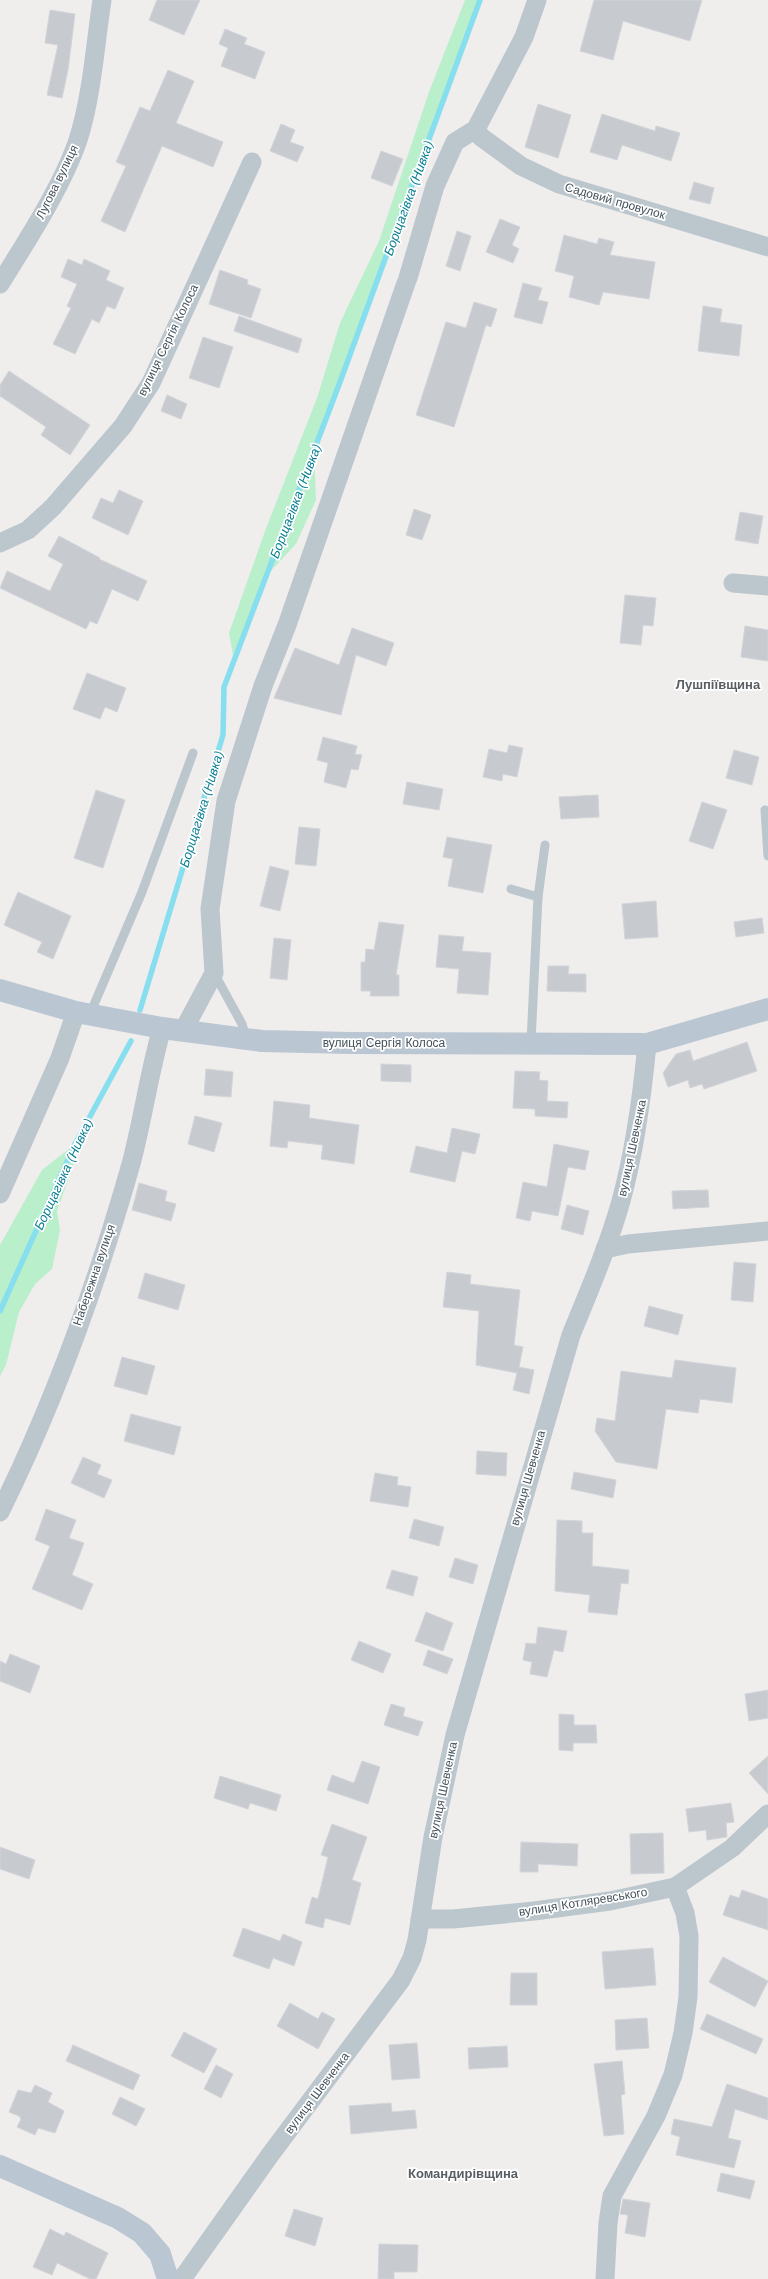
<svg xmlns="http://www.w3.org/2000/svg" width="768" height="2279" font-family="'Work Sans',sans-serif">
  <style>
    .green { fill: #baefcb }
    .lines { fill: none; stroke-linecap: round; stroke-linejoin: round }
    .stream { stroke: #86deee; stroke-width: 5.5 }
    .building { fill: #c7cbd0; stroke: #d1d4d9 }
    .lane { stroke: #bbc6cd; stroke-width: 9 }
    .street { stroke: #bbc6cd; stroke-width: 19 }
    .secondary { stroke: #bac7d2; stroke-width: 22 }
    .labels { text-anchor: middle; stroke-width: 3.5; stroke-linejoin: round; paint-order: stroke }
    .street-label { font-size: 12px; fill: #45525b; stroke: #fff }
    .water-label { font-size: 13px; font-style: italic; fill: #0a7f93; stroke: #fff }
    .neighbourhood-label { font-size: 13px; font-weight: bold; fill: #5a5e62; stroke: #fff }
  </style>
  <rect width="100%" height="100%" fill="#f0eded"/>
  <g class="green">
    <polygon points="465,0 480,0 314,451 316,500 296,544 267,575 234,661 229,633 265,531 317,398 340,323 379,241 429,92"/>
    <polygon points="75,1144 73,1166 57,1211 60,1230 52,1269 35,1284 19,1312 6,1365 0,1376 0,1245 42,1170"/>
  </g>
  <g class="lines">
    <g class="stream">
      <polyline points="140,1010 223,735 224,687 340,382 480,0"/>
      <polyline points="0,1311 75,1144 131,1041"/>
    </g>
  </g>
  <g class="building">
    <polygon points="157,0 200,0 184,35 149,20"/>
    <polygon points="594,0 702,0 690,41 623,21 613,60 580,51"/>
    <polygon points="50,10 75,14 68,70 62,98 47,95 58,45 45,43"/>
    <polygon points="225,29 247,38 244,44 265,52 255,79 221,66 228,48 219,44"/>
    <polygon points="168,70 194,81 176,123 223,142 213,167 162,146 125,232 101,221 126,166 116,162 140,107 150,111"/>
    <polygon points="538,104 571,115 558,158 525,147"/>
    <polygon points="602,114 655,131 656,126 680,133 671,161 622,145 617,160 590,152"/>
    <polygon points="281,124 295,130 290,142 304,147 297,162 270,151"/>
    <polygon points="381,151 403,159 392,186 371,178"/>
    <polygon points="694,182 714,188 710,204 689,199"/>
    <polygon points="500,219 520,227 512,245 519,249 513,263 486,252"/>
    <polygon points="457,231 471,236 460,271 446,266"/>
    <polygon points="564,235 597,244 599,238 614,242 610,255 655,262 649,299 603,292 599,305 569,297 574,276 555,271"/>
    <polygon points="68,259 82,265 84,259 110,271 106,280 124,288 115,309 107,306 99,323 92,319 75,354 53,344 71,308 67,306 77,284 61,277"/>
    <polygon points="220,270 248,280 247,284 261,289 251,318 209,304"/>
    <polygon points="523,283 542,288 538,300 548,302 542,324 514,317"/>
    <polygon points="474,302 497,309 491,327 486,325 454,427 416,415 446,322 466,328"/>
    <polygon points="703,306 722,309 720,322 742,325 739,356 698,351"/>
    <polygon points="239,316 302,339 298,353 234,331"/>
    <polygon points="203,337 233,347 219,388 189,378"/>
    <polygon points="9,371 90,425 70,455 41,435 46,427 0,396 0,385"/>
    <polygon points="167,395 187,404 181,419 161,411"/>
    <polygon points="119,490 143,501 128,535 92,518 101,498 113,503"/>
    <polygon points="414,509 431,515 422,540 406,535"/>
    <polygon points="740,512 763,516 758,544 735,540"/>
    <polygon points="59,536 100,558 99,559 147,581 138,601 112,589 97,624 90,621 86,629 0,588 7,571 50,591 63,564 48,556"/>
    <polygon points="625,595 656,598 653,626 643,625 641,645 620,643"/>
    <polygon points="745,626 768,630 768,661 741,657"/>
    <polygon points="352,628 394,643 386,666 356,655 341,715 274,698 295,648 339,665"/>
    <polygon points="87,673 126,688 117,712 105,707 100,719 73,709"/>
    <polygon points="323,737 357,746 355,754 362,755 358,770 351,769 346,788 324,782 328,763 317,760"/>
    <polygon points="509,745 523,748 517,777 503,774 502,781 483,777 489,749 507,753"/>
    <polygon points="734,750 759,757 752,785 726,778"/>
    <polygon points="407,782 443,789 439,810 403,804"/>
    <polygon points="96,790 125,800 103,868 74,858"/>
    <polygon points="598,795 599,817 561,819 559,797"/>
    <polygon points="702,802 727,810 713,849 689,841"/>
    <polygon points="299,827 320,829 316,866 295,864"/>
    <polygon points="447,837 492,845 483,893 448,886 453,859 443,857"/>
    <polygon points="270,866 289,871 280,911 260,906"/>
    <polygon points="18,892 71,916 53,959 37,952 42,942 4,925"/>
    <polygon points="656,901 658,937 625,939 622,904"/>
    <polygon points="762,918 764,933 736,937 734,922"/>
    <polygon points="379,922 404,925 396,975 399,975 399,996 370,996 371,991 361,991 361,962 365,962 366,949 374,950"/>
    <polygon points="439,935 464,937 462,951 491,953 488,995 457,993 459,969 436,967"/>
    <polygon points="274,938 291,940 287,980 270,978"/>
    <polygon points="548,966 569,966 568,974 586,974 586,992 547,991"/>
    <polygon points="747,1042 757,1071 704,1089 702,1084 690,1088 688,1080 668,1087 663,1073 676,1054 690,1050 693,1061"/>
    <polygon points="381,1064 411,1065 411,1082 381,1081"/>
    <polygon points="206,1069 233,1072 231,1097 204,1095"/>
    <polygon points="515,1071 540,1072 539,1080 548,1081 547,1101 568,1102 567,1118 535,1116 535,1109 513,1108"/>
    <polygon points="274,1101 310,1105 309,1118 359,1125 354,1164 321,1159 323,1145 288,1141 287,1148 270,1146"/>
    <polygon points="195,1116 222,1123 214,1152 188,1144"/>
    <polygon points="452,1128 480,1134 475,1154 462,1151 455,1182 410,1172 416,1146 447,1153"/>
    <polygon points="554,1144 589,1151 585,1170 568,1167 558,1216 532,1211 530,1221 516,1218 523,1182 547,1187"/>
    <polygon points="139,1183 167,1191 165,1201 176,1204 171,1221 132,1210"/>
    <polygon points="708,1190 709,1207 673,1209 672,1191"/>
    <polygon points="567,1205 589,1211 583,1235 561,1229"/>
    <polygon points="734,1262 756,1264 753,1302 731,1300"/>
    <polygon points="447,1272 471,1275 470,1284 520,1290 514,1345 523,1347 519,1367 534,1370 529,1394 513,1390 517,1373 476,1365 479,1311 443,1307"/>
    <polygon points="145,1273 185,1285 178,1310 138,1298"/>
    <polygon points="649,1306 683,1315 678,1335 644,1326"/>
    <polygon points="122,1357 155,1366 147,1395 114,1386"/>
    <polygon points="675,1360 736,1368 732,1403 700,1399 698,1413 666,1409 657,1469 616,1462 595,1431 597,1418 615,1421 621,1371 672,1378"/>
    <polygon points="131,1414 181,1427 174,1455 124,1441"/>
    <polygon points="477,1451 507,1453 506,1476 476,1474"/>
    <polygon points="83,1457 101,1465 97,1474 112,1480 104,1498 71,1483"/>
    <polygon points="574,1472 616,1480 613,1498 571,1489"/>
    <polygon points="375,1473 398,1477 397,1485 411,1487 408,1507 370,1501"/>
    <polygon points="46,1509 76,1520 69,1538 84,1543 72,1575 93,1584 82,1610 32,1589 50,1546 35,1540"/>
    <polygon points="414,1519 444,1527 439,1546 409,1538"/>
    <polygon points="557,1520 582,1521 582,1533 593,1533 592,1566 629,1570 628,1584 621,1583 617,1615 588,1612 590,1595 555,1591"/>
    <polygon points="455,1558 478,1565 473,1584 449,1577"/>
    <polygon points="392,1570 418,1577 413,1596 386,1588"/>
    <polygon points="426,1612 453,1623 443,1651 415,1641"/>
    <polygon points="538,1627 567,1631 563,1652 554,1650 547,1677 530,1674 532,1662 523,1660 526,1643 536,1644"/>
    <polygon points="359,1641 391,1654 383,1673 351,1660"/>
    <polygon points="428,1650 453,1659 447,1674 423,1665"/>
    <polygon points="10,1654 40,1666 30,1693 0,1681 0,1661 6,1664"/>
    <polygon points="768,1690 768,1718 749,1721 745,1694"/>
    <polygon points="391,1704 405,1708 403,1716 423,1722 418,1736 384,1725"/>
    <polygon points="559,1714 574,1715 574,1725 596,1725 597,1743 573,1743 573,1751 559,1750"/>
    <polygon points="768,1756 768,1794 749,1773"/>
    <polygon points="362,1761 380,1767 368,1804 327,1790 332,1775 354,1783"/>
    <polygon points="220,1776 281,1795 276,1811 250,1803 248,1809 214,1798"/>
    <polygon points="731,1803 734,1822 726,1823 727,1837 707,1840 706,1830 689,1832 686,1809"/>
    <polygon points="332,1824 367,1837 352,1880 361,1883 350,1925 325,1918 323,1928 305,1923 312,1897 318,1899 328,1857 321,1855"/>
    <polygon points="663,1833 664,1873 631,1874 630,1834"/>
    <polygon points="521,1842 578,1844 577,1866 538,1864 538,1872 520,1872"/>
    <polygon points="0,1847 35,1860 29,1879 0,1869"/>
    <polygon points="742,1890 768,1899 768,1930 723,1915 730,1895 739,1898"/>
    <polygon points="243,1928 280,1941 283,1934 302,1942 294,1966 273,1958 269,1969 233,1956"/>
    <polygon points="653,1948 656,1985 605,1989 602,1952"/>
    <polygon points="723,1957 768,1981 755,2007 709,1982"/>
    <polygon points="511,1973 537,1973 537,2005 510,2005"/>
    <polygon points="290,2003 318,2019 322,2012 335,2019 318,2049 277,2026"/>
    <polygon points="707,2014 763,2039 756,2054 700,2029"/>
    <polygon points="647,2018 649,2048 616,2050 615,2020"/>
    <polygon points="184,2032 217,2049 204,2073 171,2056"/>
    <polygon points="417,2043 420,2078 392,2080 389,2045"/>
    <polygon points="73,2045 140,2075 133,2090 66,2061"/>
    <polygon points="507,2046 508,2067 469,2069 468,2048"/>
    <polygon points="622,2061 625,2094 621,2095 624,2134 604,2136 594,2064"/>
    <polygon points="216,2065 233,2074 221,2098 204,2089"/>
    <polygon points="727,2084 768,2098 768,2120 735,2109 728,2138 741,2141 734,2168 676,2155 680,2137 671,2134 674,2119 712,2127"/>
    <polygon points="35,2085 52,2093 48,2102 64,2111 55,2133 38,2128 35,2135 17,2127 21,2119 19,2116 9,2112 18,2090 31,2093"/>
    <polygon points="120,2097 145,2109 136,2126 112,2114"/>
    <polygon points="391,2103 392,2112 415,2110 417,2128 351,2134 349,2106"/>
    <polygon points="721,2173 755,2181 750,2199 717,2191"/>
    <polygon points="623,2199 650,2203 645,2237 625,2233 628,2215 620,2214"/>
    <polygon points="294,2209 323,2218 315,2246 285,2236"/>
    <polygon points="50,2229 64,2236 66,2232 108,2253 96,2279 90,2279 57,2263 52,2275 33,2267"/>
    <polygon points="379,2244 418,2245 417,2272 394,2272 394,2279 378,2279"/>
  </g>
  <g class="lines">
    <g class="lane">
      <polyline points="765,810 768,856"/>
      <polyline points="511,889 538,897"/>
      <polyline points="214,973 242,1024 246,1038"/>
      <polyline points="90,1014 142,892 193,753"/>
      <polyline points="531,1042 538,897 545,845"/>
    </g>
    <g class="street">
      <polyline points="476,129 481,137 521,166 559,184 768,247"/>
      <polyline points="408,278 435,186 455,142 476,129 524,37 537,0"/>
      <path d="M0,284C26,242 62,187 78,140C92,96 95,46 102,0"/>
      <polyline points="0,543 28,530 53,507 123,426 151,383 252,162"/>
      <polyline points="733,583 768,586"/>
      <polyline points="183,1031 214,973 210,909 226,801 263,686 287,625 406,283"/>
      <polyline points="0,1194 60,1058 76,1012"/>
      <polyline points="605,1249 628,1244 768,1231"/>
      <path d="M0,1512C53,1405 98,1280 131,1164C143,1119 149,1073 162,1028"/>
      <polyline points="420,1919 453,1919 534,1911 610,1901 675,1887 732,1848 768,1814"/>
      <path d="M182,2279L270,2155L401,1980L412,1958L417,1940L433,1837L455,1735L571,1335C589,1291 608,1247 621,1201C635,1150 642,1097 647,1044"/>
      <polyline points="605,2279 608,2223 612,2196 656,2116 673,2075 683,2033 688,1997 689,1936 685,1913 675,1887"/>
    </g>
    <g class="secondary">
      <polyline points="0,990 76,1012 162,1028 262,1041 350,1043 647,1044 768,1009"/>
      <polyline points="0,2166 118,2218 142,2233 160,2254 168,2279"/>
    </g>
  </g>
  <g class="labels">
    <g class="street-label">
      <text transform="translate(57 182) rotate(-64)" y="4">Лугова вулиця</text>
      <text transform="translate(615 201) rotate(16)" y="4">Садовий провулок</text>
      <text transform="translate(168 340) rotate(-64)" y="4">вулиця Сергія Колоса</text>
      <text x="384" y="1047">вулиця Сергія Колоса</text>
      <text transform="translate(632 1148) rotate(-78)" y="4">вулиця Шевченка</text>
      <text transform="translate(94 1275) rotate(-71)" y="4">Набережна вулиця</text>
      <text transform="translate(528 1478) rotate(-74)" y="4">вулиця Шевченка</text>
      <text transform="translate(443 1790) rotate(-78)" y="4">вулиця Шевченка</text>
      <text transform="translate(583 1902) rotate(-9)" y="4">вулиця Котляревського</text>
      <text transform="translate(317 2093) rotate(-53)" y="4">вулиця Шевченка</text>
    </g>
    <g class="water-label">
      <text transform="translate(408 198) rotate(-70)" y="5">Борщагівка (Нивка)</text>
      <text transform="translate(295 501) rotate(-69)" y="5">Борщагівка (Нивка)</text>
      <text transform="translate(201 809) rotate(-73)" y="5">Борщагівка (Нивка)</text>
      <text transform="translate(63 1174) rotate(-65)" y="5">Борщагівка (Нивка)</text>
    </g>
    <g class="neighbourhood-label">
      <text x="718" y="689">Лушпіївщина</text>
      <text x="463" y="2178">Командирівщина</text>
    </g>
  </g>
</svg>
